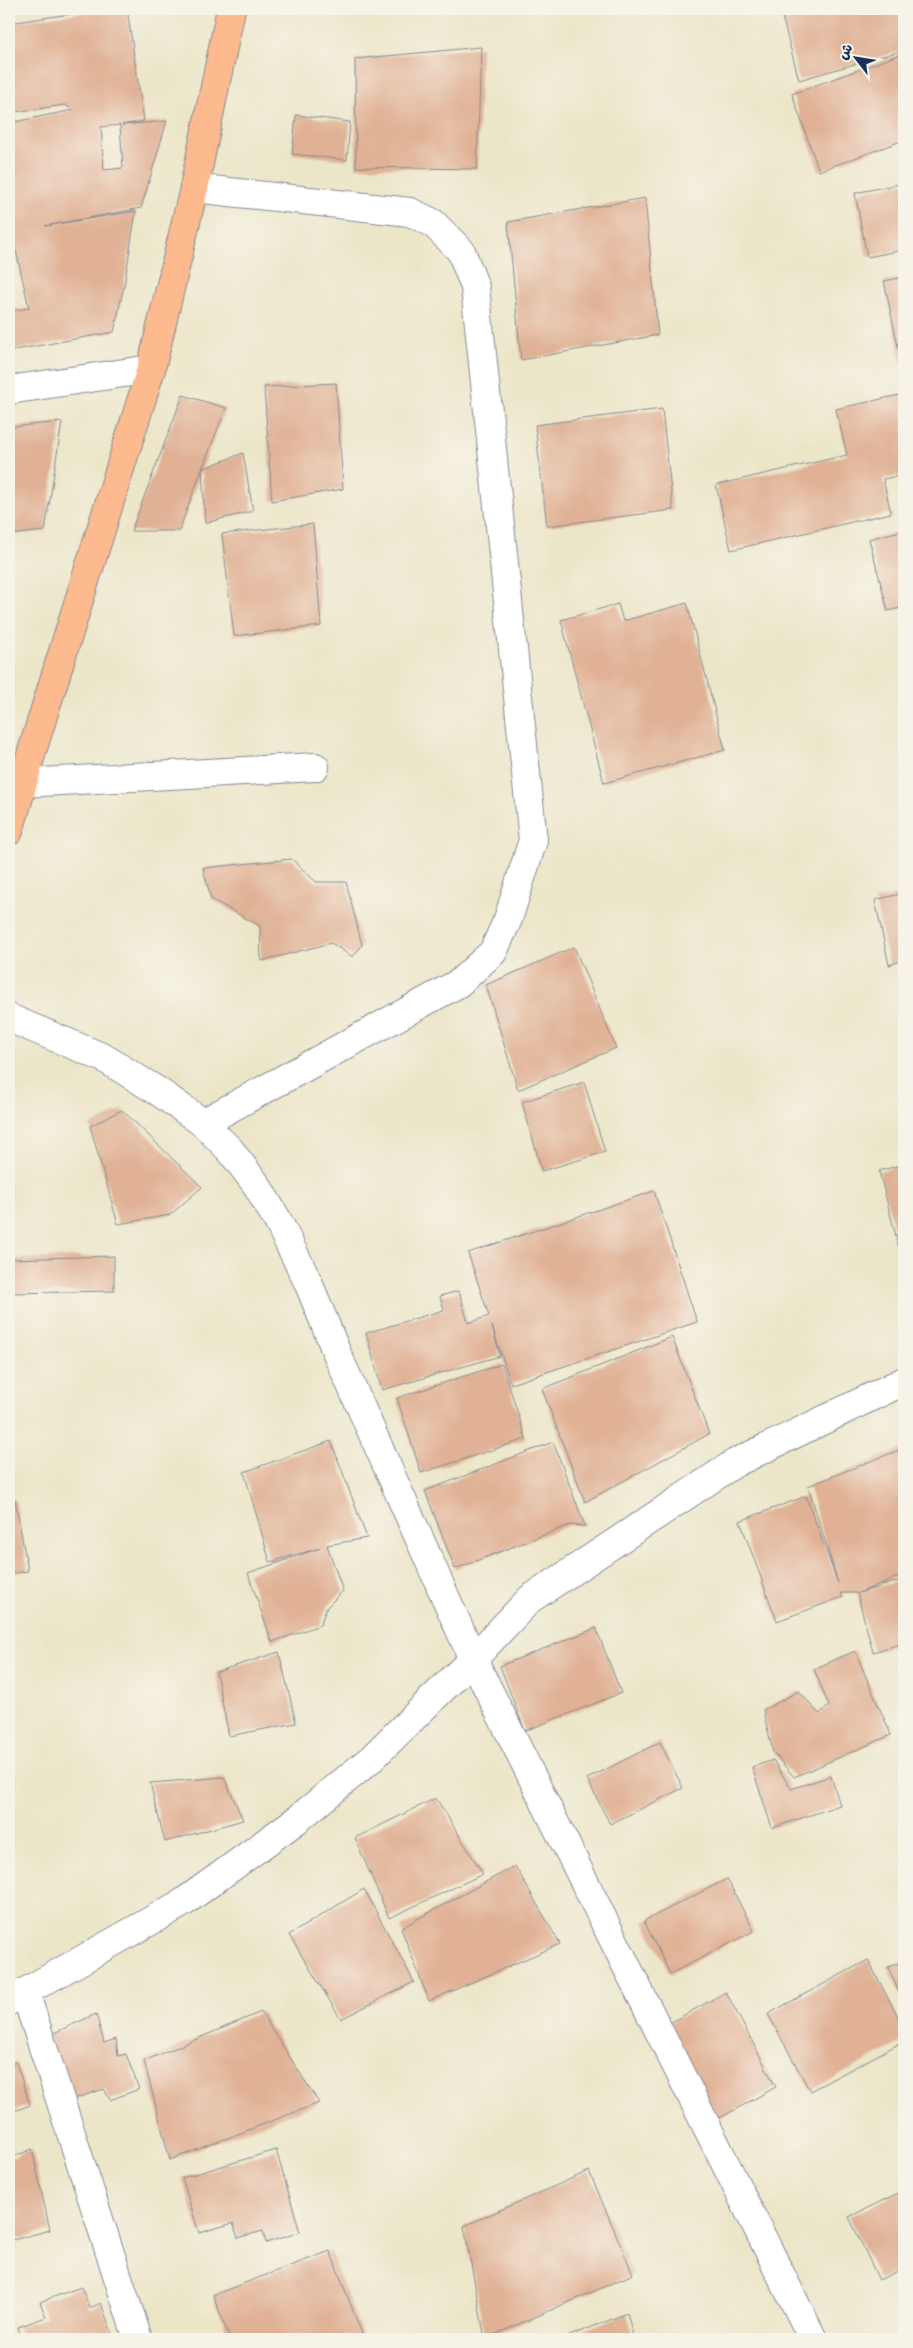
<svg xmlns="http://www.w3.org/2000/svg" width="913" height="2348" font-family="'Balsamiq Sans','Playpen Sans Arabic',sans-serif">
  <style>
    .building { fill: #e0b194; fill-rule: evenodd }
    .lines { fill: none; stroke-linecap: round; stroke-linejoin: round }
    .minor-casing { stroke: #848a94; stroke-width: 30 }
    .major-casing { stroke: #848a94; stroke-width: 30 }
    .minor { stroke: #fff; stroke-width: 28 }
    .major { stroke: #fcba8e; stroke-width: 28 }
  </style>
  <rect width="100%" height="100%" fill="#f7f3e8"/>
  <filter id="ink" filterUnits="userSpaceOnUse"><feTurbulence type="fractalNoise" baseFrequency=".02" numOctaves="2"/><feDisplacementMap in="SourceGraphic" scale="10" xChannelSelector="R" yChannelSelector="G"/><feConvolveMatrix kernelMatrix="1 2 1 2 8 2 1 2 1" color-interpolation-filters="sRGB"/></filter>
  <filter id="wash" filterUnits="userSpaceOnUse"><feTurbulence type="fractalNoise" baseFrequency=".0096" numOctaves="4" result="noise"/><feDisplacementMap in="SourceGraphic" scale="20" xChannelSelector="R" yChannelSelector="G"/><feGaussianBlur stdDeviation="1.12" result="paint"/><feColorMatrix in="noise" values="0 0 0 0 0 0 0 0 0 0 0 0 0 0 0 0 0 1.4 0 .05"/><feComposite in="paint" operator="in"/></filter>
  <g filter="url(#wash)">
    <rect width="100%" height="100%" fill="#ece6c9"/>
    <g id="blocks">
      <g class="building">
        <path d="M105,9H127L144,121L122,125L167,121L141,208L45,226L136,211L124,286L114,332L9,351V311L29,308L12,233H9V123L73,110L65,105L15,112L9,69V23ZM120,125L123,168L104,170L101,127Z"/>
        <polygon points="780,9 904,9 904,50 799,80"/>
        <polygon points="481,47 477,169 356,167 355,59"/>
        <polygon points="904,53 904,140 819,171 792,94"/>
        <polygon points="296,115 350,122 347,160 292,154"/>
        <polygon points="904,183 904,250 867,257 855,193"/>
        <polygon points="645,198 658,335 521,360 508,222"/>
        <polygon points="904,277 904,365 902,366 884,281"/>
        <polygon points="336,383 343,489 272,501 264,387"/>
        <polygon points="904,394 904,475 883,479 891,513 731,550 716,485 847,455 836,409"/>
        <polygon points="183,395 226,408 202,469 243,453 253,511 205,523 202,469 179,531 131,531"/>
        <polygon points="662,409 673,510 547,526 535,425"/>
        <polygon points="62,422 45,531 9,535 9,427"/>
        <polygon points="313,524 321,626 234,636 222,534"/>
        <polygon points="904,530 904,607 888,611 869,539"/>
        <polygon points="687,603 725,750 604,783 561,620 618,604 623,621"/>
        <polygon points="292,859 316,882 346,882 362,945 353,957 331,943 261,961 260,926 211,899 203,868"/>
        <polygon points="904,893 904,960 889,965 875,900"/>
        <polygon points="574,947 616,1048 518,1090 486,985"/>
        <polygon points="584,1082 605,1152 542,1171 522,1102"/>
        <polygon points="122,1110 202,1187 170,1215 118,1224 90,1126"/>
        <polygon points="904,1164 904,1251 900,1252 879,1171"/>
        <polygon points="654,1191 697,1322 511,1384 492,1326 500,1356 382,1390 366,1333 444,1310 440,1296 459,1291 468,1323 489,1316 468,1253"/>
        <polygon points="114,1256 114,1291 9,1293 9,1259"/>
        <polygon points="672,1337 709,1434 585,1502 542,1389"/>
        <polygon points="502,1364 526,1439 421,1473 397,1398"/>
        <polygon points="331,1441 367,1538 327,1545 343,1591 327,1607 320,1625 272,1642 248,1573 320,1548 270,1562 244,1472"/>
        <polygon points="553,1442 585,1526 570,1525 455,1569 425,1491"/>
        <polygon points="904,1448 904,1574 859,1593 898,1581 904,1586 904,1643 873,1652 857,1593 841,1593 843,1597 777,1621 740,1521 806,1496 838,1583 808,1486"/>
        <polygon points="15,1499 28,1571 9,1574 9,1501"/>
        <polygon points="596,1628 621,1693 525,1731 500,1666"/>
        <polygon points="855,1651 891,1735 794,1777 773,1752 763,1710 799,1691 819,1714 829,1706 814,1669"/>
        <polygon points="279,1652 296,1723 229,1736 216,1672"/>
        <polygon points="660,1742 683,1788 610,1824 587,1779"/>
        <polygon points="773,1760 791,1789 831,1776 840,1805 772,1828 752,1767"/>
        <polygon points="224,1777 243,1820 165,1842 150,1783"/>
        <polygon points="436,1798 483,1874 389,1918 355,1838"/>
        <polygon points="515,1866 560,1944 429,2001 401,1928"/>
        <polygon points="727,1879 754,1931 670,1974 644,1921"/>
        <polygon points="364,1889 414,1982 341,2019 289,1935"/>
        <polygon points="868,1960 904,2028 904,2041 810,2091 768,2014"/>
        <polygon points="904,1961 904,2004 888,1967"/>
        <polygon points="726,1992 776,2087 718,2119 668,2024"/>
        <polygon points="261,2012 319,2103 170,2160 144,2061"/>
        <polygon points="96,2014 104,2043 116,2039 118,2056 126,2054 139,2089 110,2100 104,2089 68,2101 47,2036"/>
        <polygon points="16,2062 30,2105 9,2113 9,2065"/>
        <polygon points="32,2149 50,2230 9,2241 9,2159"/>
        <polygon points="276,2150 300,2232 266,2243 263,2231 238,2238 233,2223 199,2233 182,2178"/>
        <polygon points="589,2171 633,2274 485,2339 464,2226"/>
        <polygon points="904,2190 904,2268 879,2280 849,2217"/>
        <polygon points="330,2251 364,2339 230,2339 213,2295"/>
        <polygon points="81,2287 90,2308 101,2303 114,2339 22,2339 18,2327 46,2317 40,2302"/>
        <polygon points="627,2313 634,2339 562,2339"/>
      </g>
    </g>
  </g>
  <g filter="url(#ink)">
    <use href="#blocks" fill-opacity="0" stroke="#848a94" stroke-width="1"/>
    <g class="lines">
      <defs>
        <g id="minor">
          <polyline points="194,188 410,212 433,223 461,251 475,287 533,840 508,919 493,952 459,983 203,1123"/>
          <polyline points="9,390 151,369"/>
          <polyline points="23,783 315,767"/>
          <polyline points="9,1018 104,1058 159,1092 203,1123 230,1150 256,1184 278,1221 308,1282 338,1356 473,1659 813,2339"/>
          <polyline points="25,1992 138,2339"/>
          <polyline points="9,2001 184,1902 298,1819 371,1759 473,1659 530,1599 735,1463 904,1381"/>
        </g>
        <polyline id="major" points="9,831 33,748 151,369 194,188 231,9"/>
      </defs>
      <use href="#minor" class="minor-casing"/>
      <use href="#major" class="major-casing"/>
      <use href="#minor" class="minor"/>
      <use href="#major" class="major"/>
    </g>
  </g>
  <rect width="913" height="2348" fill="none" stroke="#f7f3e8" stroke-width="30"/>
  <g transform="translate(856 58) rotate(301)" stroke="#f7f3e8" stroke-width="4" paint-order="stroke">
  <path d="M0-4L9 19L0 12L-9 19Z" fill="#1b2f5e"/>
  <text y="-8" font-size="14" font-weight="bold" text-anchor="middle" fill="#1b2f5e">ش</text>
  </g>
</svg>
